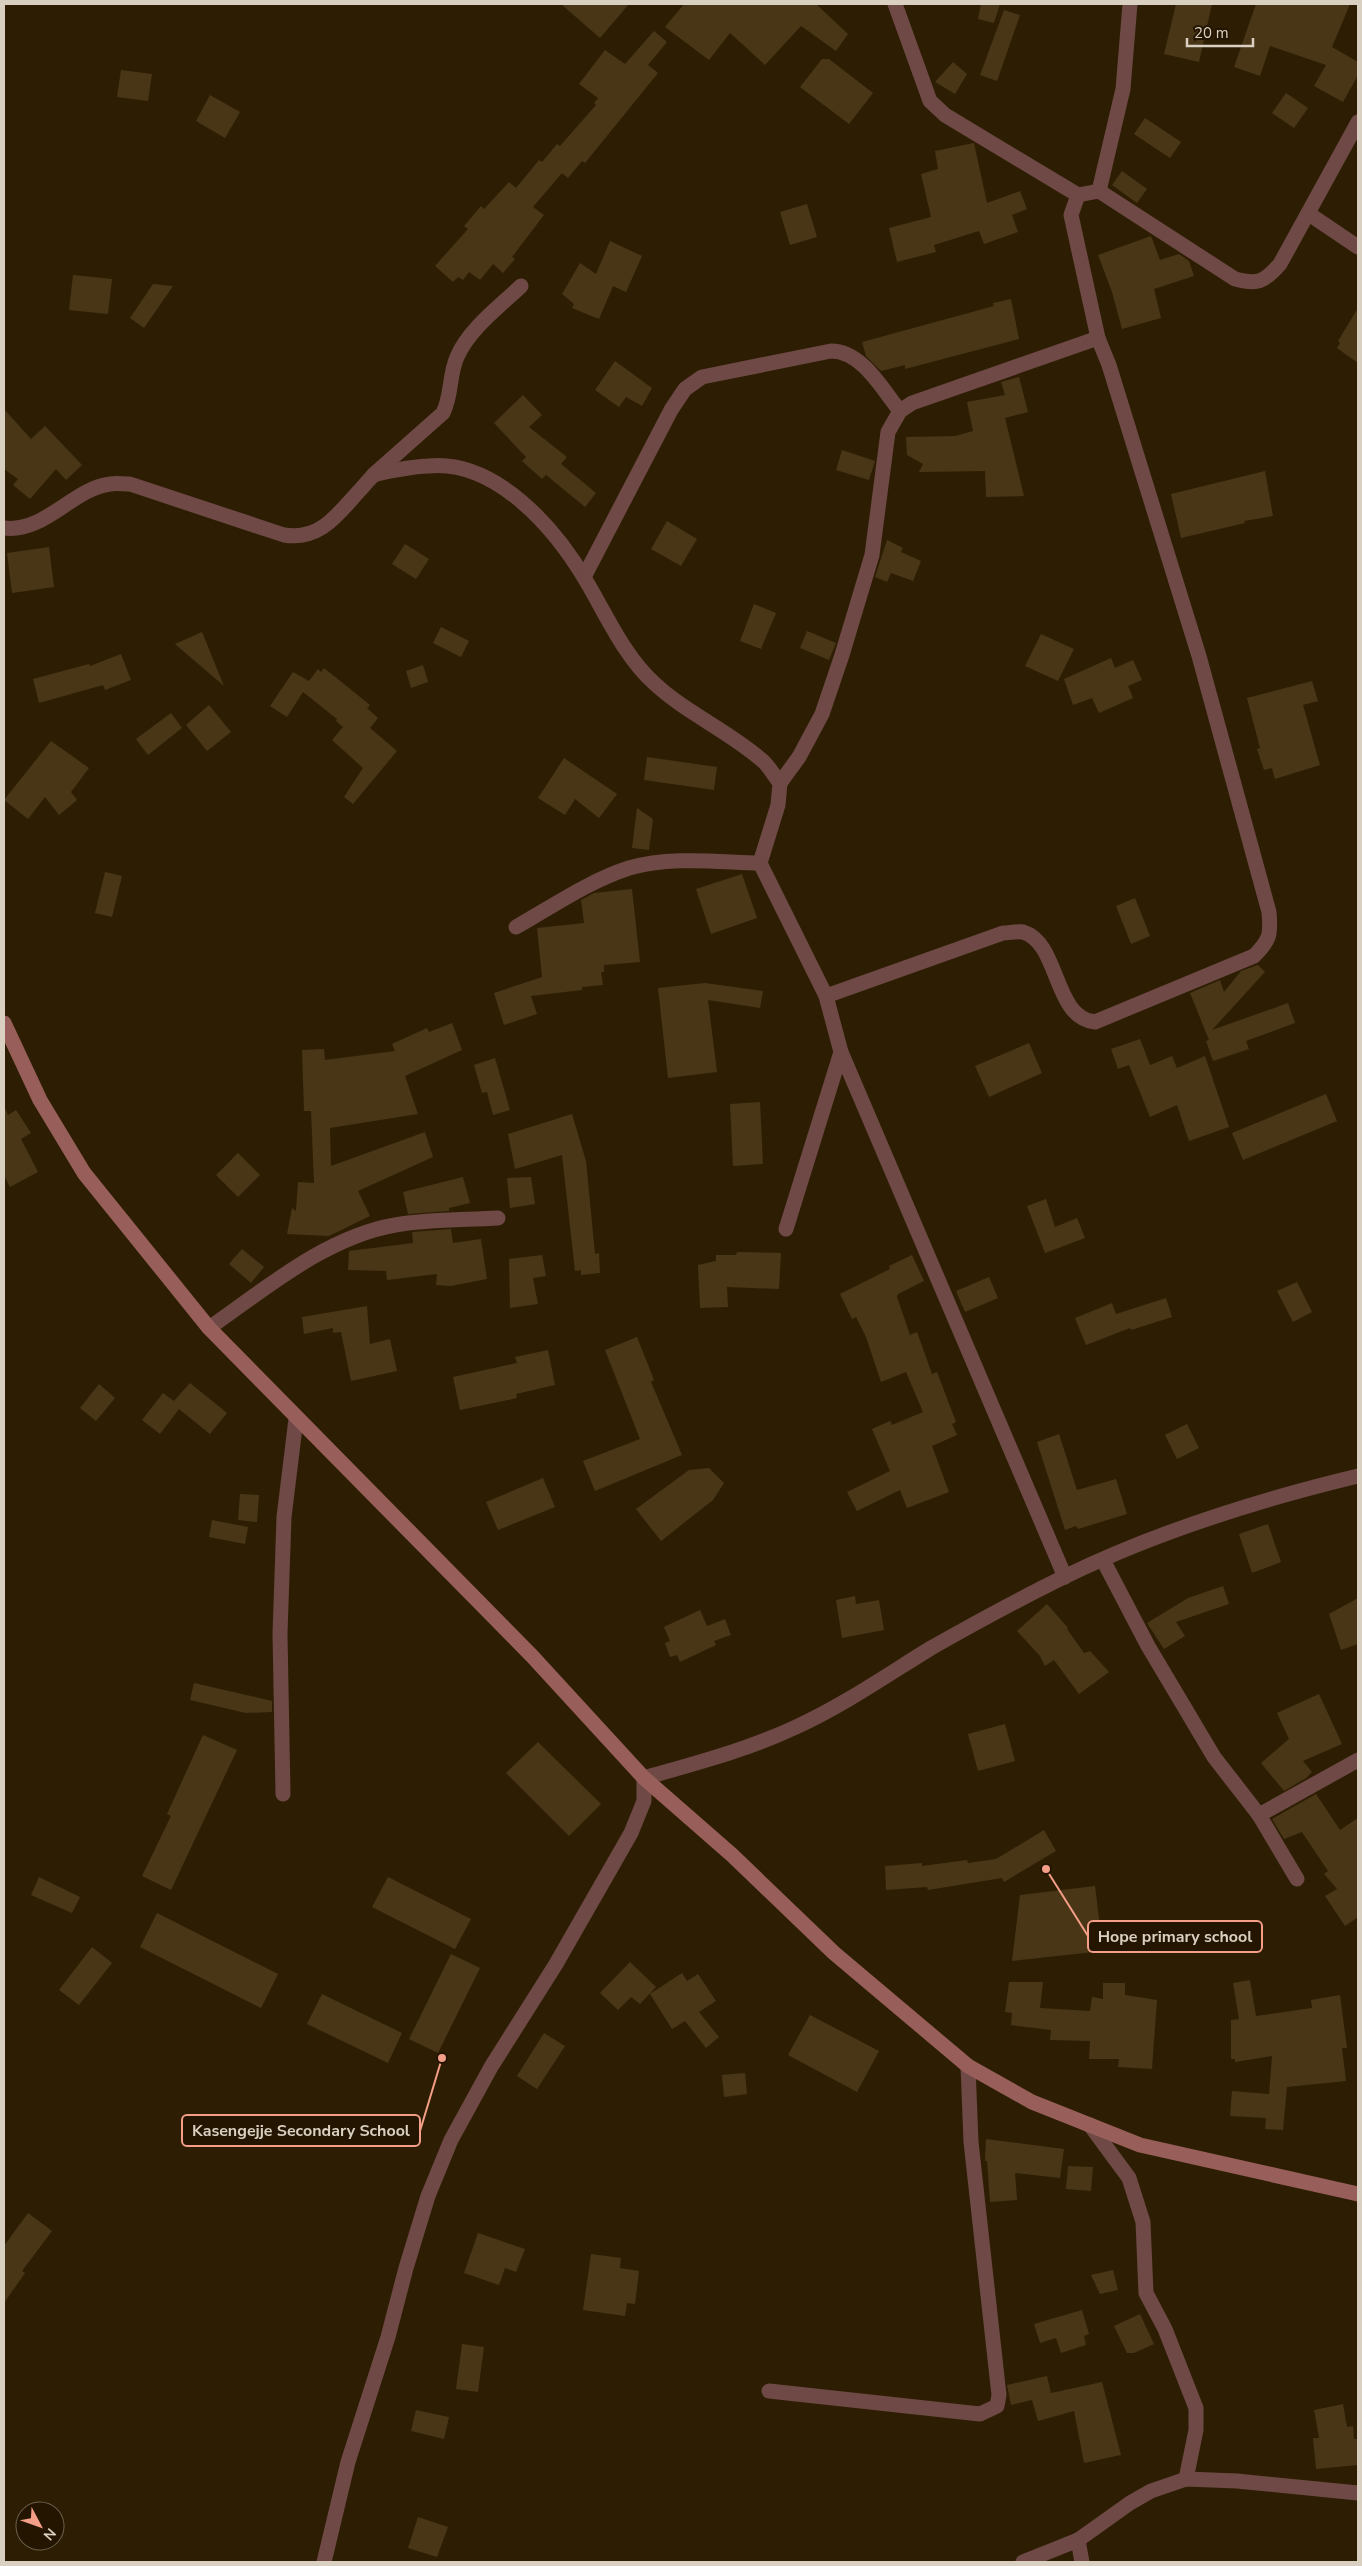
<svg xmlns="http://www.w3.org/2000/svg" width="1362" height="2566" font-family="'Nunito Sans',sans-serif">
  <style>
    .building { fill: #493617 }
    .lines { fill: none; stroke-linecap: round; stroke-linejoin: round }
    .street { stroke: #6e4945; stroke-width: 15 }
    .secondary { stroke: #985e59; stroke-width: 15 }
    .leader { fill: none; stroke: #f49e87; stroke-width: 2 }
    .callout-dot { fill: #f49e87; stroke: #231500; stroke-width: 2 }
    .callout { fill: #231500; stroke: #f49e87; stroke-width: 2 }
    .callout-label { font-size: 16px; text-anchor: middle; font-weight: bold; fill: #dad0c1 }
  </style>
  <rect width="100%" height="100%" fill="#2d1e03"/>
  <g class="building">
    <polygon points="561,4 629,4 600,38"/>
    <polygon points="684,4 816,4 848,34 836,51 801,26 765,65 730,33 709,60 665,27"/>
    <polygon points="981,4 1000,4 994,23 978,19"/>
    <polygon points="1176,4 1212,4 1199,62 1164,54"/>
    <polygon points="1256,4 1350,4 1332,47 1358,62 1358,75 1343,102 1314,86 1326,65 1270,46 1260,76 1234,67"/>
    <polygon points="1004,10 1020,15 997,81 980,75"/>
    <polygon points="654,31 667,42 648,65 658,73 585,163 582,161 568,178 562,173 533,207 544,215 512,257 515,259 503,273 493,264 480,280 469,272 463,280 458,277 453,282 435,266 468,229 464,226 481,206 484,209 509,182 516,188 539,160 542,162 557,144 560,146 596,105 594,103 598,98 579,84 605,50 625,64"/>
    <polygon points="822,59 829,59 873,93 849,124 800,87"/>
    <polygon points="953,62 967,74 955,94 935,82"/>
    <polygon points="121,70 152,74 148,101 117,97"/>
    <polygon points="1286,93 1308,108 1294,128 1272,113"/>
    <polygon points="210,95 240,112 225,138 196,121"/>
    <polygon points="1145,118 1181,142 1170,158 1134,134"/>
    <polygon points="974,143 987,203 1020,191 1027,209 1012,215 1018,232 984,244 979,231 934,245 936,252 897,262 889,228 931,217 921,174 938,169 935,151"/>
    <polygon points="1122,171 1147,189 1137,203 1112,185"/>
    <polygon points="807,204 817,237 790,245 780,212"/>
    <polygon points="1151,236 1160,260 1179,254 1189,261 1194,276 1154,289 1161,318 1122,329 1112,292 1098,255"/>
    <polygon points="610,241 642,256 626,292 613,286 599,319 572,308 574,304 562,294 580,263 596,274"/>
    <polygon points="73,275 112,279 108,314 69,310"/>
    <polygon points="153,284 173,286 144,328 130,318"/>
    <polygon points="1011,299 1019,339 905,369 905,365 881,371 866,356 862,342 994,306 993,303"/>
    <polygon points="1358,308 1358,363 1337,348 1340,343 1338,341"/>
    <polygon points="615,361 652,388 642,406 626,397 619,407 595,390"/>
    <polygon points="1019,377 1028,412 1005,418 1024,496 986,497 985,471 919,472 923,464 907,455 906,437 955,436 973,431 967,402 1005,395 1001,382"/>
    <polygon points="523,395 542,415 529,427 567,457 561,464 596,493 585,507 546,475 542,479 522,461 526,457 494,423"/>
    <polygon points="4,409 31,439 45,426 82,465 66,480 56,469 30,499 13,485 18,479 4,469"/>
    <polygon points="842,450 875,461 869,480 836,470"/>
    <polygon points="1265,471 1273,516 1244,521 1245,523 1181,538 1171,494"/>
    <polygon points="667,521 697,539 681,566 651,549"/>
    <polygon points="887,540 903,548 901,552 921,561 913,581 891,573 887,582 875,577"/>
    <polygon points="405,544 429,559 416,579 392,564"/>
    <polygon points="49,547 54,587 12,593 7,553"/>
    <polygon points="754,604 776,613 761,649 740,641"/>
    <polygon points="441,627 469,641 461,657 433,643"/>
    <polygon points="807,631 836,643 829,660 800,648"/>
    <polygon points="202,632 224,686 175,644"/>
    <polygon points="1041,634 1074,649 1058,681 1025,666"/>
    <polygon points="121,654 131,680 105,690 103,685 39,703 33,679 89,664 90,666"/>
    <polygon points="1111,658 1115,668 1133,660 1142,680 1128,686 1133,698 1099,713 1092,698 1073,705 1064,679"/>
    <polygon points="423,665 428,682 411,688 406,671"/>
    <polygon points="324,668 370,705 367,708 378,718 370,728 397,751 353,804 344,797 363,768 332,740 343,727 336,721 337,719 303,692 287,717 270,706 293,672 309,681 318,669 321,672"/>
    <polygon points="1312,681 1318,701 1303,705 1320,765 1275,779 1272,768 1264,770 1257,749 1260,748 1247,698"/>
    <polygon points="209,705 231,732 207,751 186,725"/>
    <polygon points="171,713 182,728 148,755 136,739"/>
    <polygon points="51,741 89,768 71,792 77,800 59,815 45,797 28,819 4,800"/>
    <polygon points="647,757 717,767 714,790 644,780"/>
    <polygon points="564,758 617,794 599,818 575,799 565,815 538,798"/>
    <polygon points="637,808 653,819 649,850 632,848"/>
    <polygon points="105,872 122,876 112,917 95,913"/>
    <polygon points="742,874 757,918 711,934 696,889"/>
    <polygon points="632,889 640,962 604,965 604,972 601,972 603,985 582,987 582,990 531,996 537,1014 504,1025 494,993 542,977 537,928 584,923 581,900 594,893"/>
    <polygon points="1135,898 1150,936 1131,944 1116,906"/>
    <polygon points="1258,965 1265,972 1212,1030 1288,1003 1295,1023 1246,1041 1249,1049 1213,1061 1206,1041 1209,1040 1190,993 1220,980 1224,992 1241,971"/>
    <polygon points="705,983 763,991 760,1008 708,1000 717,1072 668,1078 658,988"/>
    <polygon points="452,1023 462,1050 405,1076 418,1114 330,1128 331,1166 425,1132 433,1157 358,1191 370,1216 329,1236 287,1234 292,1208 296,1211 298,1182 314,1183 311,1111 304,1111 302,1050 324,1049 325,1060 395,1051 392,1044 427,1028 429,1032"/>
    <polygon points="1140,1039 1150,1065 1172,1056 1177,1068 1205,1056 1229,1127 1189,1141 1177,1105 1150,1117 1129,1065 1118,1069 1111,1049"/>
    <polygon points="1029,1043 1042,1073 989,1097 975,1066"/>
    <polygon points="495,1058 510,1110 493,1115 487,1092 482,1093 474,1065"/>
    <polygon points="1326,1094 1337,1121 1243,1160 1232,1133"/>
    <polygon points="760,1102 763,1164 733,1166 730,1104"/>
    <polygon points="4,1106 8,1115 16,1110 31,1133 21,1139 38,1172 10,1187 4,1175"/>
    <polygon points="572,1114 586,1161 595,1254 599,1253 600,1273 581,1275 581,1270 575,1271 562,1155 515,1169 508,1134"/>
    <polygon points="238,1153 260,1175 238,1197 216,1175"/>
    <polygon points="463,1177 470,1203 449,1208 449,1211 408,1214 403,1192"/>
    <polygon points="531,1177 535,1204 510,1208 507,1178"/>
    <polygon points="1046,1199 1055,1227 1077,1218 1085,1238 1045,1253 1027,1206"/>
    <polygon points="451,1229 453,1243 481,1239 487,1279 451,1286 436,1285 437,1274 387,1280 386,1271 348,1270 349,1251 413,1243 412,1232"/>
    <polygon points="242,1249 264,1267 251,1283 229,1264"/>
    <polygon points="737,1252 781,1253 779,1289 727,1287 728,1307 700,1308 698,1265 716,1261 716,1255 736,1255"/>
    <polygon points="542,1255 546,1276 533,1278 538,1304 510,1308 509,1259"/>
    <polygon points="912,1255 924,1281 898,1294 897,1297 910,1335 917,1332 932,1374 937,1372 956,1422 952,1424 957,1435 932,1446 949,1492 907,1508 900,1490 857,1511 847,1492 890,1471 872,1429 890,1421 892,1425 923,1412 906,1372 881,1382 866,1337 856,1317 852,1319 840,1294 890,1269 889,1266"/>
    <polygon points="989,1277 998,1298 965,1312 956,1291"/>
    <polygon points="1297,1282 1312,1312 1293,1322 1277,1291"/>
    <polygon points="1166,1298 1172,1317 1131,1330 1130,1328 1086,1345 1075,1318 1112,1303 1116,1314"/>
    <polygon points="367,1306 370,1344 390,1339 397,1371 351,1381 341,1332 333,1333 333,1328 304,1334 302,1317"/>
    <polygon points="637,1337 654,1380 651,1382 682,1455 595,1491 583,1461 640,1439 605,1350"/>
    <polygon points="548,1350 555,1385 516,1394 517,1398 460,1410 453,1377 517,1363 515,1357"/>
    <polygon points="190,1383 227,1413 210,1434 179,1409 160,1434 142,1420 163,1393 174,1401"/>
    <polygon points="99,1384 115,1398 96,1421 80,1408"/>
    <polygon points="1187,1424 1199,1448 1177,1459 1165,1435"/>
    <polygon points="1059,1434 1077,1490 1116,1479 1127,1514 1078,1529 1076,1526 1065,1530 1037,1442"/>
    <polygon points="709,1468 724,1483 713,1500 661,1541 636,1509 689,1470"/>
    <polygon points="543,1478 555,1507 498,1530 486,1502"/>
    <polygon points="240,1494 259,1495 257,1522 238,1520"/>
    <polygon points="212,1520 248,1527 245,1544 209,1537"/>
    <polygon points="1268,1524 1281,1562 1252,1573 1239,1534"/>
    <polygon points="1223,1586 1229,1604 1176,1622 1185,1636 1164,1649 1147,1623 1188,1598"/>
    <polygon points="855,1596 856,1604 879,1600 884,1630 842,1638 836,1600"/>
    <polygon points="1358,1598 1358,1644 1341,1650 1329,1614"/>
    <polygon points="1047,1604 1068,1628 1067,1629 1084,1653 1090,1651 1109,1672 1079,1694 1054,1660 1045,1666 1040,1656 1017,1631"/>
    <polygon points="700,1610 707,1626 725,1619 731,1635 714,1641 716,1645 680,1662 677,1655 670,1657 665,1643 670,1641 664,1627"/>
    <polygon points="194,1683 272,1701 272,1712 246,1713 190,1700"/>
    <polygon points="1319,1694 1342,1744 1303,1761 1312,1772 1306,1778 1284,1791 1261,1763 1289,1739 1277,1713"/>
    <polygon points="1005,1724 1015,1761 978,1771 968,1734"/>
    <polygon points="203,1735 237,1750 171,1890 142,1876 171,1816 167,1814"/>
    <polygon points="538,1742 601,1804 569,1836 506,1773"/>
    <polygon points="1316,1794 1340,1830 1358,1818 1358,1917 1345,1926 1325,1896 1337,1889 1324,1874 1328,1871 1302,1832 1284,1839 1272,1819"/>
    <polygon points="1044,1830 1056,1851 1004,1882 1002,1878 928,1890 927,1887 886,1890 885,1866 922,1863 922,1866 967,1860 968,1863 996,1859"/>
    <polygon points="39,1877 80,1897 72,1913 31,1895"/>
    <polygon points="388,1877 471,1919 455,1949 372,1907"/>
    <polygon points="1095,1886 1103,1951 1012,1961 1020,1895"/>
    <polygon points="157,1913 278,1974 261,2008 140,1947"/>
    <polygon points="92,1947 112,1963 79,2005 59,1990"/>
    <polygon points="451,1954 480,1968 438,2053 409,2039"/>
    <polygon points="630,1962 656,1987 640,2004 631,1997 618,2010 600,1993"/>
    <polygon points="682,1973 687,1981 698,1974 716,2001 699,2012 719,2037 706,2048 685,2021 672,2029 650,1994"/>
    <polygon points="1250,1980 1256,2016 1312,2008 1311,2000 1340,1995 1347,2048 1342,2048 1346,2081 1287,2087 1283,2130 1265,2129 1266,2118 1230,2116 1232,2091 1269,2094 1272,2056 1235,2062 1235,2059 1231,2059 1231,2020 1239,2019 1233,1983"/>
    <polygon points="1009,1982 1043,1982 1040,2008 1090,2011 1092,1997 1103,1999 1103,1983 1125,1983 1125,1995 1157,2000 1152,2069 1118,2067 1119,2059 1089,2059 1090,2041 1050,2040 1051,2030 1011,2025 1012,2013 1005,2012"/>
    <polygon points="322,1994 402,2033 388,2063 307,2024"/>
    <polygon points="810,2015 879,2051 857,2092 788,2055"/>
    <polygon points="544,2033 565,2046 537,2089 517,2076"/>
    <polygon points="745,2073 747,2094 724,2097 722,2075"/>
    <polygon points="986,2139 1064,2149 1060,2178 1015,2173 1017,2200 990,2202 987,2161 985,2161"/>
    <polygon points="1068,2166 1093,2167 1091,2191 1066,2189"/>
    <polygon points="28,2213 52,2231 22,2271 25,2273 4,2303 4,2246"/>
    <polygon points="478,2233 525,2249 516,2272 505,2268 499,2285 464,2273"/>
    <polygon points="591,2254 621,2258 620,2268 639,2271 635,2304 627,2303 625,2316 583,2310"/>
    <polygon points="1113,2270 1118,2290 1100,2294 1091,2275"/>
    <polygon points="1082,2310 1089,2334 1084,2336 1086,2345 1061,2353 1056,2338 1040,2343 1034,2324"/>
    <polygon points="1140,2314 1154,2344 1134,2353 1127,2353 1114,2326"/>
    <polygon points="462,2344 484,2347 478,2392 456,2389"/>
    <polygon points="1047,2376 1051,2393 1102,2382 1121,2455 1084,2463 1074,2411 1038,2421 1032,2400 1011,2405 1007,2385"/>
    <polygon points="1343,2404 1347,2427 1353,2426 1354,2439 1358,2439 1358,2465 1316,2469 1313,2438 1319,2438 1314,2410"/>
    <polygon points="416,2410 449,2417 444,2439 411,2431"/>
    <polygon points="418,2517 448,2527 437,2557 408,2548"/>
  </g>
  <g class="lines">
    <g class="street">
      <polyline points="895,4 930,101 945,115 1078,195"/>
      <polyline points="1099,191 1123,89 1130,4"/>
      <polyline points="1309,214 1358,247"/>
      <path d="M373,475L443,413C452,395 449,375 457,357C469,329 499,307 521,286"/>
      <path d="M4,528C45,533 72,489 110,484C116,483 123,484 130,484L284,535C320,541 337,515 360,490C364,486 368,480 373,476C378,472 419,466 428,466C495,459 554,527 585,579C606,614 624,656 654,683C687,714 731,732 764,762C770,768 775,777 780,783L778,805L760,863L826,996L841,1052L1065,1577"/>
      <path d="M584,577L671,410L685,389L702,377L831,351C862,351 882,389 900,411"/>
      <polyline points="780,783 799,757 822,714 842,655 872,555 888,432 900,411 912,403 1098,338"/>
      <path d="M516,927C553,906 589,881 629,868C671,856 717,862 760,863"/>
      <path d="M826,996L1003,933C1009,933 1017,931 1023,932C1060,943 1053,1018 1095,1022L1254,956C1270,940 1271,935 1269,912L1199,656L1109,365L1098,338L1071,215L1078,195L1099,191L1235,279C1258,285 1264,282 1280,264L1358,122"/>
      <polyline points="786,1229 841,1052"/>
      <path d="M209,1328C265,1289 326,1237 395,1225C428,1219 465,1220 498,1218"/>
      <polyline points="1103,1560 1148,1646 1214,1757 1259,1815 1297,1879"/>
      <polyline points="283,1794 280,1634 284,1517 296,1419"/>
      <polyline points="1259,1815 1358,1760"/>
      <polyline points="1090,2125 1129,2178 1143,2222 1146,2293 1165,2329 1196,2408 1196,2430 1186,2479"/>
      <polyline points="769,2391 980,2414 997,2406 999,2395 971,2142 968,2066"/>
      <polyline points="1078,2540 1082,2562"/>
      <path d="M324,2562L348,2462L388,2337L406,2268L428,2196L451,2140L491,2067L556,1964L631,1833L644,1801V1778C696,1763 747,1750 796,1727C844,1705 887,1675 931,1648C975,1623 1021,1598 1066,1576C1159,1531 1258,1500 1358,1476"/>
      <polyline points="1023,2562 1078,2540 1130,2503 1151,2491 1186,2479 1237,2481 1358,2493"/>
    </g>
    <polyline class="secondary" points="4,1023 40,1100 84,1173 209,1328 532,1656 644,1778 732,1855 834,1953 968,2066 1032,2102 1140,2145 1358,2194"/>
  </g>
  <path class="leader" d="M1046 1869L1088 1936M442 2058L420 2131"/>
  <g class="callout-dot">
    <circle cx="1046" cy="1869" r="5"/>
    <circle cx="442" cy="2058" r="5"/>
  </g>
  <g class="callout">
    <rect x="1088" y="1921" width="174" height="31" rx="5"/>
    <rect x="182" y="2115" width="238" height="31" rx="5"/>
  </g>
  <g class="callout-label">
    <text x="1175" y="1942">Hope primary school</text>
    <text x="301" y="2136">Kasengejje Secondary School</text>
  </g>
  <rect width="1362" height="2566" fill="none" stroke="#dad0c1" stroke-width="10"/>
  <g transform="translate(40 2526) rotate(131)"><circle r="24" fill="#231500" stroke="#6c604d"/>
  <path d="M0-4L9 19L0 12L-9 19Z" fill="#f49e87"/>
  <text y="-8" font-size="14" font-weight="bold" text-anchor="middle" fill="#dad0c1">N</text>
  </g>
  <path d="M1187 38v8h66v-8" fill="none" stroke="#dad0c1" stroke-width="2.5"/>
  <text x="1194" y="38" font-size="15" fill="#dad0c1" stroke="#231500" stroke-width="4" paint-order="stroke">20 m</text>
</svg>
